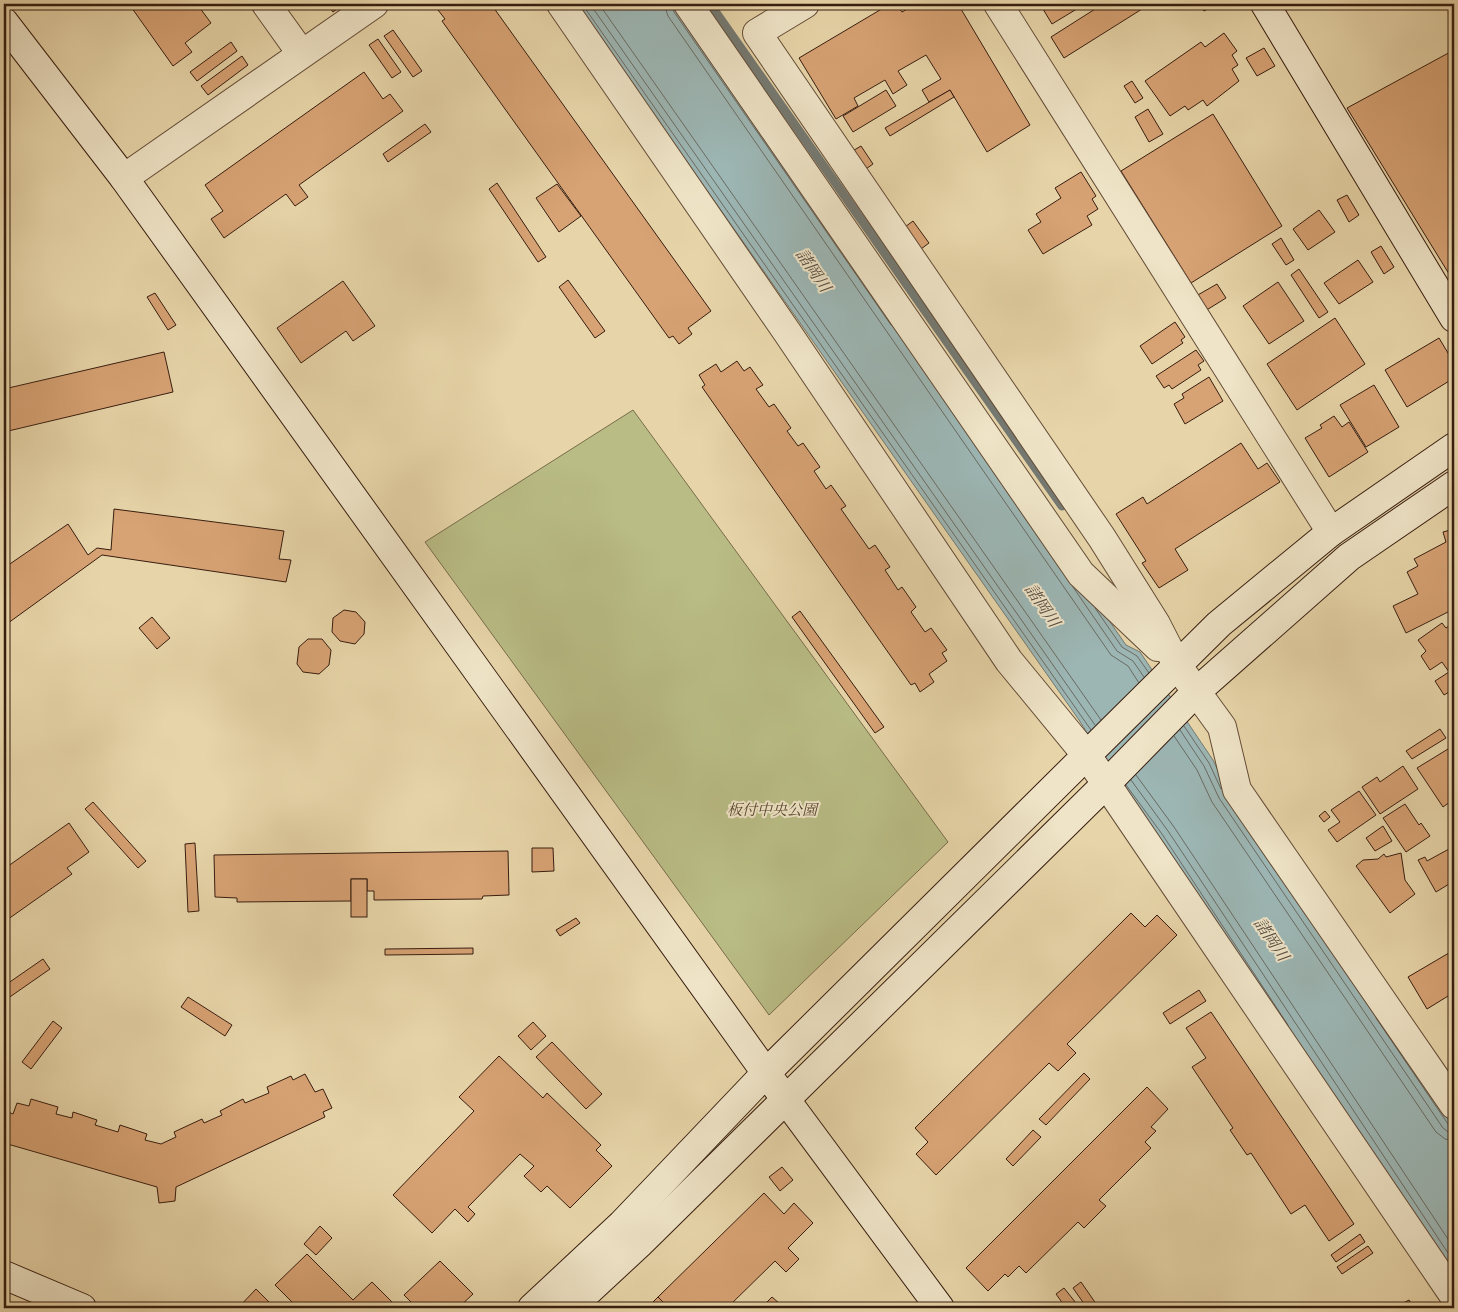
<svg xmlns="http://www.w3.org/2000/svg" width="1458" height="1312" font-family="'Sorts Mill Goudy','Noto Serif JP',serif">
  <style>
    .green { fill: #b9bc85; stroke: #786c4a }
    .water { fill: #9cb6b4; stroke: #747972 }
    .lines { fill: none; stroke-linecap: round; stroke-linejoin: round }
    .shore { stroke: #6a6a62; stroke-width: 1 }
    .stream { stroke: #747972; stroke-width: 9 }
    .building { fill: #d7a274; stroke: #371d0f }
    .street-casing { stroke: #634b36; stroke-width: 30 }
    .secondary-casing { stroke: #371d0f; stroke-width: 30 }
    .street { stroke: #efe4c7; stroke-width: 28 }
    .secondary { stroke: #efe4c7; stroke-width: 28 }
    .labels { text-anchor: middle; stroke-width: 4; stroke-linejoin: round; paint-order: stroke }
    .park-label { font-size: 15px; font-style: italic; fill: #58452c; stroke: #efe4c7 }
    .water-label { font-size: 16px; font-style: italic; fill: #554b41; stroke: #efe4c7 }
  </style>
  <rect width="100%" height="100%" fill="#e7d5a9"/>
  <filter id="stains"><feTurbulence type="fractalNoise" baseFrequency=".004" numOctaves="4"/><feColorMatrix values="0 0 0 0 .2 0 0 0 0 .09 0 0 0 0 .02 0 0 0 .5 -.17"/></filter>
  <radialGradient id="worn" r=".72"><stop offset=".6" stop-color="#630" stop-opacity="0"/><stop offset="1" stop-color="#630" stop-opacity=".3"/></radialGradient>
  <polygon class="green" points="633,410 948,842 769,1015 425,542"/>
  <polygon class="water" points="576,4 682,4 1126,645 1140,652 1213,760 1228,791 1454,1125 1454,1282 1133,805 1079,720"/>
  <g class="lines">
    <g class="shore">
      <polyline points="582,4 1091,730"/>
      <polyline points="590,4 1095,725"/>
      <polyline points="599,4 1101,720"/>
      <polyline points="664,4 668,16 1111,655 1128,666 1139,683"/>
      <polyline points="672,4 674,12 891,325"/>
      <polyline points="1073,587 1117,651 1133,661 1144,677"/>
      <polyline points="1095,608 1122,647 1137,656 1149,673"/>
      <polyline points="1184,726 1209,763 1221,789"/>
      <polyline points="1180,730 1204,766 1219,798 1443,1128 1448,1132 1454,1133"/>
      <polyline points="1174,736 1197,770 1212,802 1436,1132 1445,1139 1454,1141"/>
      <polyline points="1136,775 1174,827 1454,1248"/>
      <polyline points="1131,780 1168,831 1454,1262"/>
      <polyline points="1126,785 1162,834 1288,1025"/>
      <polyline points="1376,1018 1448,1124 1454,1127"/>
    </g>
    <polyline class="stream" points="710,4 1062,506"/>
  </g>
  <g class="building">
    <polygon points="129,4 197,4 211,23 185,43 192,52 173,66"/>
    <polygon points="327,4 344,4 333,12"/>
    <polygon points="447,4 462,4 463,6 467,4 491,4 711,311 688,328 692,334 679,344 673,336 669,338 442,21 445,19 438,10"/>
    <polygon points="890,4 896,4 902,12 916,4 958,4 1030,125 987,152 950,90 929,102 922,90 941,79 926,55 898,71 907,85 893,94 885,80 854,98 858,106 836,119 799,58"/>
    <polygon points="1040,4 1085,4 1052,24"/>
    <polygon points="1103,4 1150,4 1064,58 1051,37"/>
    <polygon points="1199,4 1217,4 1204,11"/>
    <polygon points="393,30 422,71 413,77 384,36"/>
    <polygon points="1224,33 1237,51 1232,55 1238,65 1232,69 1239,81 1207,106 1203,100 1188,110 1185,106 1170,116 1145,81 1201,42 1205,47"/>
    <polygon points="378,39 401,72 392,78 369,45"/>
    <polygon points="231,42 237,51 197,81 190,72"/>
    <polygon points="1264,48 1275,66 1257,76 1246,58"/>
    <polygon points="1454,50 1454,282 1347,108"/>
    <polygon points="242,56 248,65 208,95 201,86"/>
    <polygon points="364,72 383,99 390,94 403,111 299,185 308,197 295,206 286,194 224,238 211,219 223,211 205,185"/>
    <polygon points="1132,81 1143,98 1135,103 1124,86"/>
    <polygon points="886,90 896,106 853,132 843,116"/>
    <polygon points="950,90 954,97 890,136 885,128"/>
    <polygon points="1148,109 1163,134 1149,142 1135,117"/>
    <polygon points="1213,114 1282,226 1191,283 1121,171"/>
    <polygon points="425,124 431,132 388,162 383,154"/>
    <polygon points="861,146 873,164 863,171 851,152"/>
    <polygon points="1081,172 1096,196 1092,199 1098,209 1087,216 1092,225 1043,254 1028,230 1041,222 1036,214 1061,198 1055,188"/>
    <polygon points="497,183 546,257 538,262 489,189"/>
    <polygon points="557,184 581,216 559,232 536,198"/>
    <polygon points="1347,195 1359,215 1349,222 1337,200"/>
    <polygon points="1319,210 1335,232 1308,250 1293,229"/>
    <polygon points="913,221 929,243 921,249 905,227"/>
    <polygon points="1281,238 1294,260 1286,265 1272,244"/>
    <polygon points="1381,246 1394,267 1384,274 1371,252"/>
    <polygon points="1358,260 1373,282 1339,304 1324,283"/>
    <polygon points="1299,269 1328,312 1319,318 1291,275"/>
    <polygon points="568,280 605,331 595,338 559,287"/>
    <polygon points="343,281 375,326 353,341 346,331 301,363 277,328"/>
    <polygon points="1278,282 1304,321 1269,344 1243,306"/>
    <polygon points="1217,284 1226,298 1205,311 1196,296"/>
    <polygon points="155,293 176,325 168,330 147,297"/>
    <polygon points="1335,318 1365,364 1297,410 1267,364"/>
    <polygon points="1175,322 1185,337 1181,340 1183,343 1152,364 1140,346"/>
    <polygon points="1439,338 1454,363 1454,378 1407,407 1385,370"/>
    <polygon points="1196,350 1204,361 1198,365 1201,370 1172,389 1169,385 1164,388 1156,376"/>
    <polygon points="164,352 173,392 4,432 4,389"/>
    <polygon points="737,361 744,371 750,367 763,385 756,389 769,407 774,404 791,428 787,431 798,446 803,443 820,467 814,471 826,489 831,485 846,506 841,509 869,549 875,545 890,567 885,570 898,590 902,587 916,607 911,612 925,632 931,628 947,650 942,653 947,661 929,674 934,682 920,692 915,683 911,685 702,387 705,385 699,375 716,364 721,372"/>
    <polygon points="1209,377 1223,401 1185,424 1174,404 1184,398 1182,394"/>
    <polygon points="1374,385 1399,427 1366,447 1340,405"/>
    <polygon points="1334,416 1342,427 1349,422 1368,452 1329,477 1305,438 1322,428 1320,425"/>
    <polygon points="1241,443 1258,469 1267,463 1280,482 1175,549 1188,570 1159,588 1142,563 1146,561 1116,514 1143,497 1147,504"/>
    <polygon points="114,509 284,531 279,559 291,560 286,582 102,555 4,626 4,568 68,524 88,555 97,548 111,550"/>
    <polygon points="1454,529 1454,591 1449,594 1454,609 1406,633 1393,606 1418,594 1407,572 1418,566 1414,559 1446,542 1443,532"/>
    <polygon points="344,610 356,612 365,622 364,634 355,644 340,641 332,632 333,618"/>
    <polygon points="800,611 884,727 875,733 792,617"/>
    <polygon points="152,617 170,638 157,649 139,628"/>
    <polygon points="1454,622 1454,689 1444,695 1435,681 1449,672 1442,662 1430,670 1421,656 1426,651 1418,640 1442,623 1446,628"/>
    <polygon points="308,639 322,639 331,650 329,665 319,674 303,672 297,664 299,647"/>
    <polygon points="1440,729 1446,738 1412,759 1406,751"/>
    <polygon points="1448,749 1454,759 1454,799 1443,807 1417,768"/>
    <polygon points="1403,766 1418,789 1380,814 1362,787 1377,777 1380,782"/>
    <polygon points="1359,791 1376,815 1337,842 1328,830 1340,822 1331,810"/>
    <polygon points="93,802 146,861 138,868 85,809"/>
    <polygon points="1405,804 1419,825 1421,823 1430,836 1406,852 1383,818"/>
    <polygon points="1325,811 1330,817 1324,822 1319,816"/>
    <polygon points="69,823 89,852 67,868 72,874 4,922 4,869"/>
    <polygon points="1383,826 1392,841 1375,851 1366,838"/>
    <polygon points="195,843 199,911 188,912 185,844"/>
    <polygon points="532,848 553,848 554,871 532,872"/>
    <polygon points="1449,849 1454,859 1454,881 1436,892 1418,860 1425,857 1427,861"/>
    <polygon points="508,851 509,895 483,896 482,899 374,900 374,891 367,891 367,879 351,879 351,901 237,902 237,898 215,897 214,855"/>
    <polygon points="1401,853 1405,880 1415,894 1390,913 1356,866 1363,860 1378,859 1384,854 1386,857"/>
    <rect x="351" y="879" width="16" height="38"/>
    <polygon points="1131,913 1145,927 1157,915 1177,935 1067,1044 1076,1053 1058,1071 1049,1063 936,1175 916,1154 928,1142 915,1128"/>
    <polygon points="576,918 580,923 560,936 556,930"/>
    <polygon points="473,948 473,954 385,955 385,949"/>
    <polygon points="1454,950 1454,996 1453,993 1427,1009 1408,977"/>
    <polygon points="43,959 50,969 4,1001 4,986"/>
    <polygon points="1199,990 1206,1001 1170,1024 1163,1013"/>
    <polygon points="188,997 232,1025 225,1036 181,1007"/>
    <polygon points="1211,1012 1354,1224 1329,1241 1305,1205 1291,1214 1251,1153 1247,1155 1230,1130 1233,1128 1192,1067 1206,1058 1186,1028"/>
    <polygon points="53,1021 62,1028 31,1069 22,1062"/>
    <polygon points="533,1022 546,1036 531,1050 518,1036"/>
    <polygon points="552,1042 602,1094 586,1109 536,1057"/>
    <polygon points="499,1056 543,1098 547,1093 601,1145 596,1150 612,1166 570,1208 547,1186 541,1192 524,1176 534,1166 520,1154 468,1207 475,1214 468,1222 455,1209 432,1233 393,1195 474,1111 459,1097"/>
    <polygon points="1084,1073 1090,1079 1046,1125 1039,1119"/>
    <polygon points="305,1074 315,1092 323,1089 332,1108 323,1112 325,1117 176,1187 175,1201 159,1203 157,1187 4,1143 4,1127 8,1112 13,1114 17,1103 29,1106 31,1099 58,1107 56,1114 72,1118 73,1112 97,1120 95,1125 118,1132 120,1125 147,1134 145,1140 161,1144 176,1137 174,1132 202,1119 204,1123 222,1115 220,1111 243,1099 245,1103 269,1093 267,1087 291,1076 293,1080"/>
    <polygon points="1147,1087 1168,1109 1151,1127 1156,1131 1145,1142 1151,1148 1099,1200 1106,1206 1084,1228 1078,1222 1026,1273 1019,1266 1008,1277 1005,1274 988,1291 966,1268"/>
    <polygon points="1033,1130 1041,1137 1013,1166 1006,1159"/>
    <polygon points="782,1167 793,1180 780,1191 769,1177"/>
    <polygon points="764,1193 784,1214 794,1203 813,1223 788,1248 799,1259 786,1272 775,1261 727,1308 669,1308 658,1297"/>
    <polygon points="320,1226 332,1238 316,1255 304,1244"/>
    <polygon points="1360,1234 1365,1242 1336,1262 1331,1255"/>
    <polygon points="1368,1246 1373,1253 1342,1274 1337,1267"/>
    <polygon points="307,1254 353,1300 372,1282 398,1308 298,1308 275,1285"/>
    <polygon points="440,1261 473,1294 458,1308 417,1308 404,1295"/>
    <polygon points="1081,1282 1099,1308 1087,1308 1073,1288"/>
    <polygon points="1064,1288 1080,1308 1066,1308 1056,1294"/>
    <polygon points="256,1289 275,1308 238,1308"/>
    <polygon points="658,1297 669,1308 647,1308"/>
    <polygon points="772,1297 780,1304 776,1308 761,1308"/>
    <polygon points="1409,1300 1414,1308 1394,1308"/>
  </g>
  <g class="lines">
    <defs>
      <g id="street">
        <polyline points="266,4 301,53"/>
        <polyline points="561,4 789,335 1009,661 1088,757 1454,1296"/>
        <polyline points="688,4 1081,574 1158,647"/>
        <polyline points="805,4 757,33 1102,538 1156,624 1177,665 1222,727 1237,790 1454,1105"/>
        <polyline points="998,4 1331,532"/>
        <polyline points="124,178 374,4"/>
      </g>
      <g id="secondary">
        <polyline points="1265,4 1454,318"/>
        <polyline points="4,22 124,178 766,1073 940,1308"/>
        <polyline points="4,1275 82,1308"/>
        <polyline points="532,1308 622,1224 766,1073 1219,624 1331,532 1454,447"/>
        <polyline points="570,1308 639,1244 1105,785 1196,692 1349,557 1454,485"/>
      </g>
    </defs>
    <use href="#street" class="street-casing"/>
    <use href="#secondary" class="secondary-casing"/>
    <use href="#street" class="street"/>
    <use href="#secondary" class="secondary"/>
  </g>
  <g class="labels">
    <g class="park-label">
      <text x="772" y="815">板付中央公園</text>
    </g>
    <g class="water-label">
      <text transform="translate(814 270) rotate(56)" y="6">諸岡川</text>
      <text transform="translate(1043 605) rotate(56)" y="6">諸岡川</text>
      <text transform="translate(1272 939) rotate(56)" y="6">諸岡川</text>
    </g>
  </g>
  <rect width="1458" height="1312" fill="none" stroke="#e7d5a9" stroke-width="20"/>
  <rect x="5" y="5" width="1448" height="1302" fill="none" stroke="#371d0f" stroke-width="2.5"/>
  <rect x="10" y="10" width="1438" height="1292" fill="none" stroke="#371d0f"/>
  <rect width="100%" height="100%" filter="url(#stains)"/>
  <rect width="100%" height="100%" fill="url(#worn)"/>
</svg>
